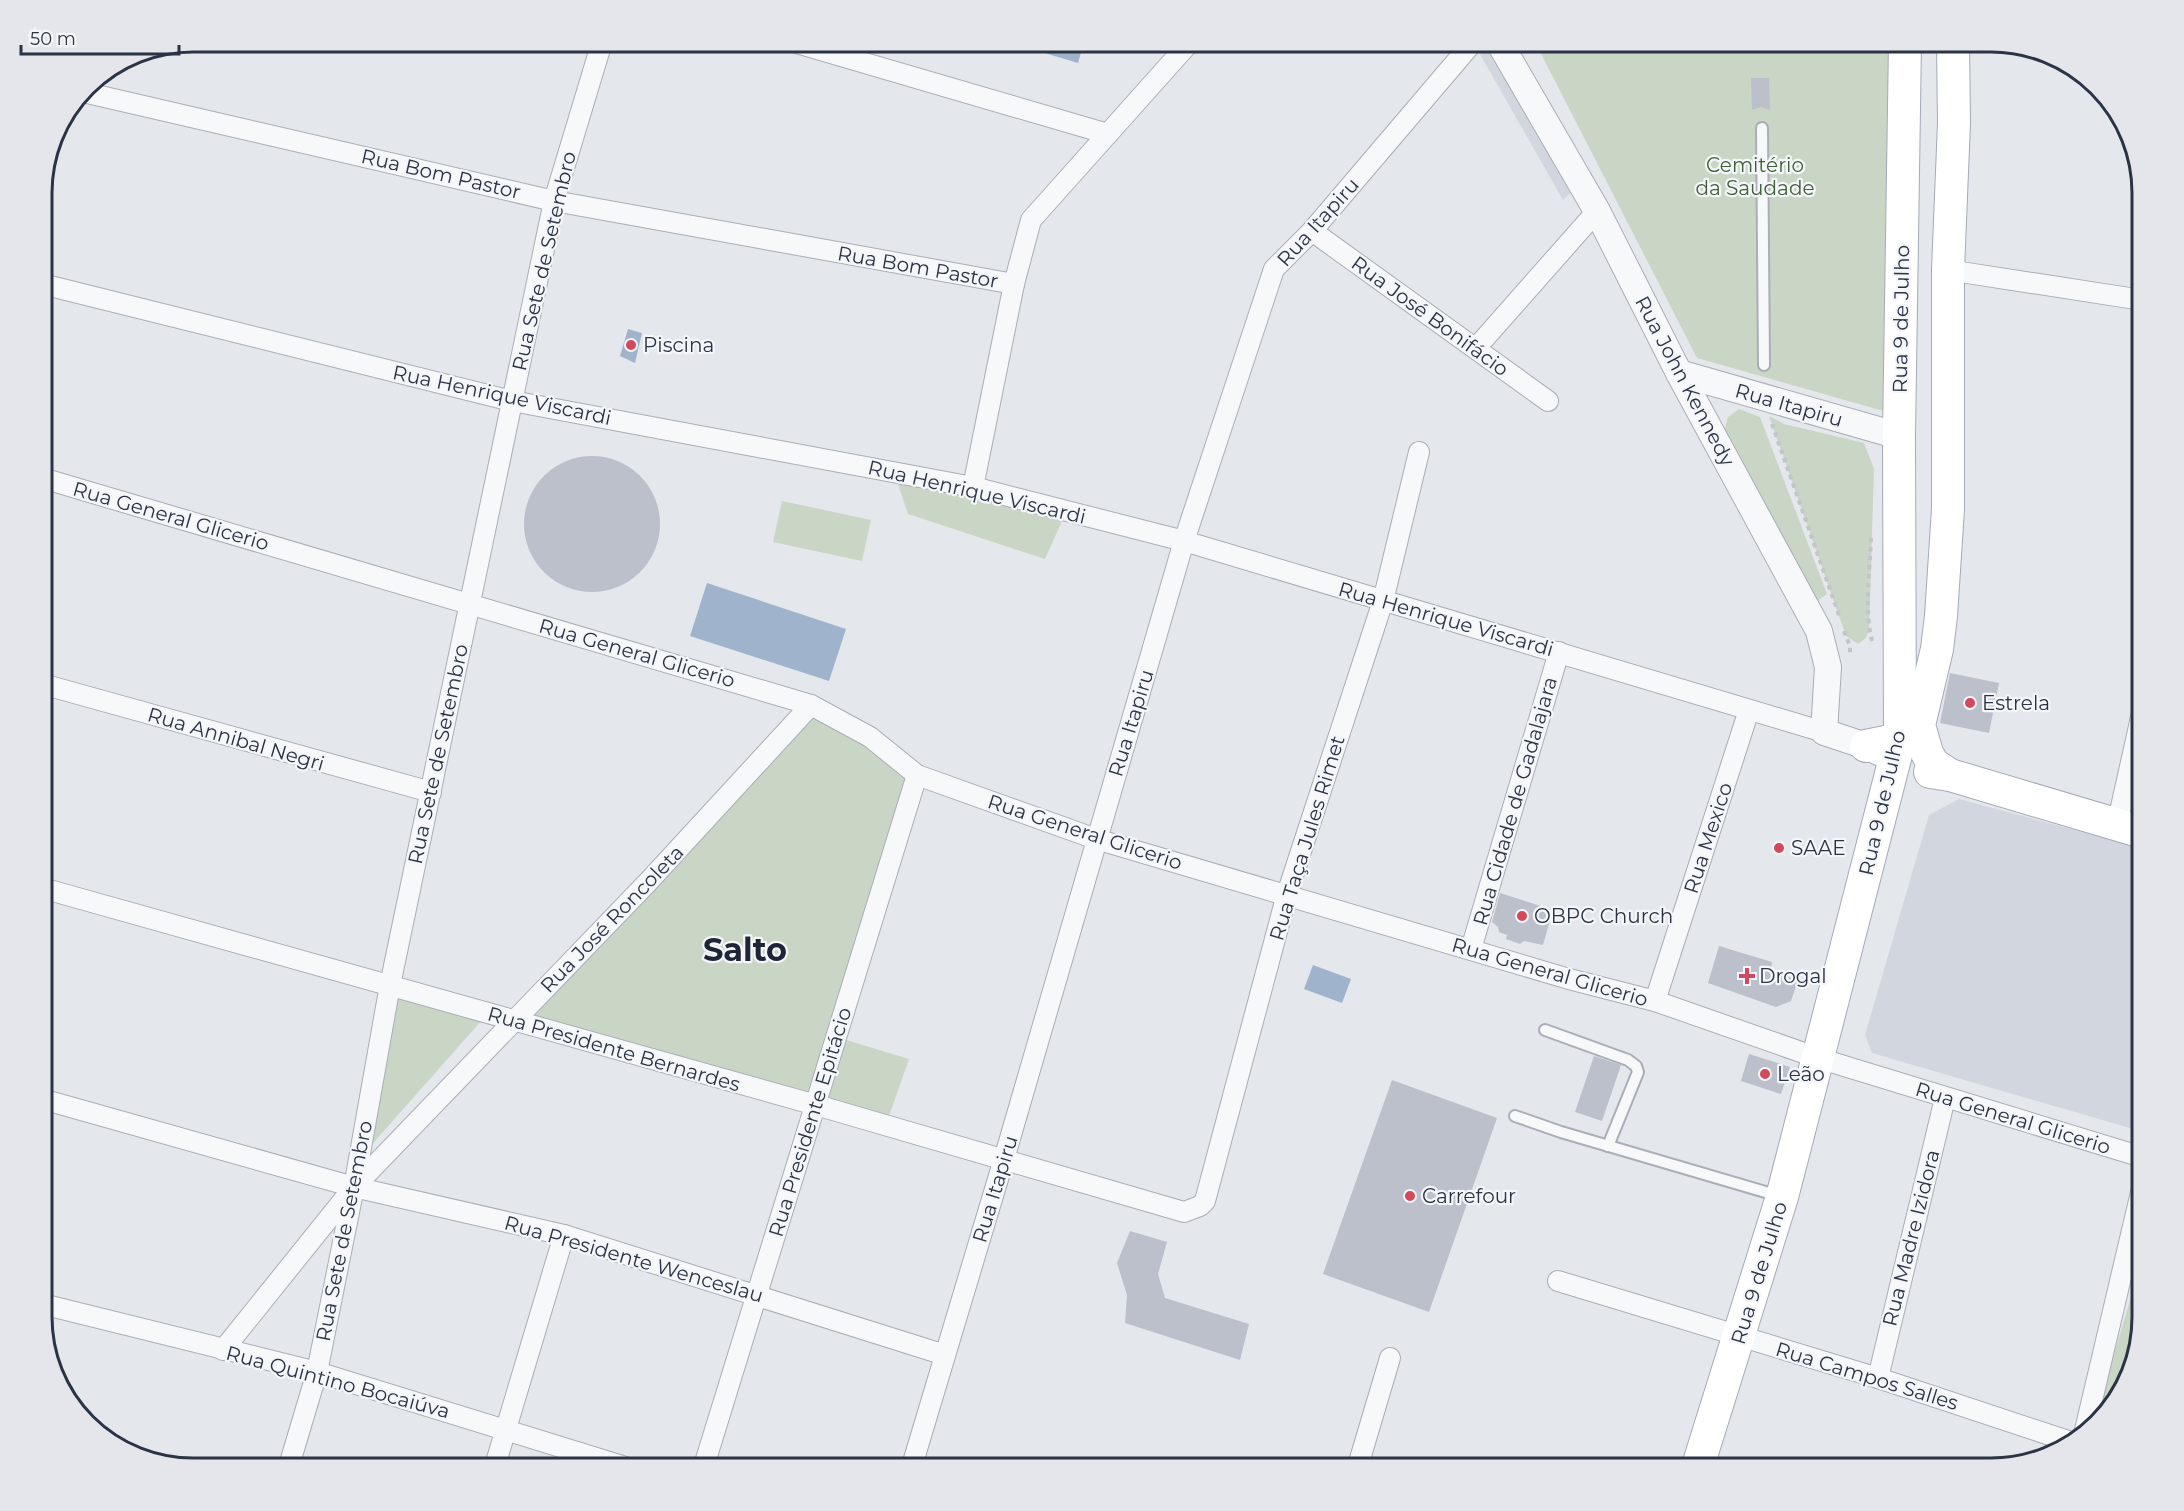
<svg xmlns="http://www.w3.org/2000/svg" width="2184" height="1511" font-family="Montserrat,sans-serif">
  <style>
    .built { fill: #d2d6de }
    .green { fill: #c9d6c5 }
    .water { fill: #9fb4cc }
    .building { fill: #bbc0ca }
    .lines { fill: none; stroke-linecap: round; stroke-linejoin: round }
    .service-casing { stroke: #a9aeb7; stroke-width: 14 }
    .minor-casing { stroke: #a9aeb7; stroke-width: 22 }
    .tertiary-casing { stroke: #a9aeb7; stroke-width: 28 }
    .primary-casing { stroke: #a3abb8; stroke-width: 34 }
    .path { stroke: #c2c5cb; stroke-width: 4; stroke-dasharray: 4.5 4.5; stroke-linecap: butt }
    .service { stroke: #f7f8fa; stroke-width: 10 }
    .minor { stroke: #f7f8fa; stroke-width: 20 }
    .tertiary { stroke: #f7f8fa; stroke-width: 26 }
    .primary { stroke: #fff; stroke-width: 32 }
    .poi-dot { fill: #d1495b; stroke: #f4f6f9; stroke-width: 2 }
    .labels { text-anchor: middle; stroke-width: 4.5; stroke-linejoin: round; paint-order: stroke }
    .park-label { font-size: 20px; fill: #3f6138; stroke: #f4f6f9 }
    .street-label { font-size: 20px; fill: #2b3445; stroke: #f4f6f9 }
    .poi-label { font-size: 20px; fill: #2b3445; stroke: #f4f6f9; text-anchor: start }
    .town-label { font-size: 32px; font-weight: bold; fill: #1d2536; stroke: #f4f6f9 }
    .rim { fill: none; stroke: #2b3445; stroke-width: 3 }
  </style>
  <rect width="100%" height="100%" fill="#e4e7ec"/>
  <g class="built">
    <polygon points="1473,42 1509,42 1586,179 1563,200"/>
    <polygon points="1959,799 2142,848 2142,1103 2133,1129 1872,1053 1865,1035 1929,815"/>
  </g>
  <g class="green">
    <polygon points="1535,42 1891,42 1887,412 1697,358"/>
    <polygon points="1739,409 1760,417 1827,594 1816,602 1729,444 1725,428 1728,417"/>
    <polygon points="1769,416 1784,424 1864,443 1874,469 1869,631 1865,639 1858,644 1846,636"/>
    <polygon points="897,481 984,497 1062,521 1045,559 908,514"/>
    <polygon points="782,501 871,520 862,561 773,542"/>
    <polygon points="815,708 915,777 814,1101 520,1021"/>
    <polygon points="395,994 482,1020 367,1150"/>
    <polygon points="843,1039 909,1059 889,1116 860,1109 826,1097"/>
    <polygon points="2142,1260 2142,1318 2116,1402 2094,1421"/>
  </g>
  <g class="water">
    <polygon points="1022,42 1084,42 1078,63 1021,46"/>
    <polygon points="628,329 642,333 635,363 620,356"/>
    <polygon points="707,583 846,629 829,681 690,636"/>
    <polygon points="1313,965 1351,979 1342,1003 1304,989"/>
  </g>
  <g class="building">
    <polygon points="1751,78 1769,78 1770,110 1761,107 1752,110"/>
    <circle cx="592" cy="524" r="68"/>
    <polygon points="1950,673 1999,683 1989,733 1940,723"/>
    <polygon points="1500,893 1553,910 1543,945 1524,941 1520,944 1506,939 1507,935 1499,932 1498,927 1492,922"/>
    <polygon points="1719,946 1772,962 1771,972 1798,980 1791,1001 1776,1007 1708,983"/>
    <polygon points="1749,1054 1790,1067 1781,1094 1741,1081"/>
    <polygon points="1594,1056 1621,1065 1602,1121 1575,1112"/>
    <polygon points="1392,1080 1497,1118 1429,1312 1323,1274"/>
    <polygon points="1130,1231 1167,1242 1158,1274 1165,1298 1249,1324 1240,1360 1125,1323 1127,1295 1117,1263"/>
  </g>
  <g class="lines">
    <defs>
      <g id="service">
        <polyline points="1762,128 1764,365"/>
        <polyline points="1545,1030 1628,1060 1636,1066 1638,1072 1608,1146"/>
        <polyline points="1515,1116 1561,1132 1779,1196"/>
      </g>
      <g id="minor">
        <polyline points="793,42 1108,134"/>
        <polyline points="83,92 554,201 1014,284"/>
        <polyline points="1312,231 1548,401"/>
        <polyline points="1948,270 2142,300"/>
        <polyline points="42,284 512,401 973,487 1184,541 1824,732"/>
        <polyline points="1476,348 1597,211"/>
        <polyline points="42,478 811,705 870,737 917,775 1096,839 1569,979 1655,1001 1818,1058 2142,1157"/>
        <polyline points="973,487 1014,284 1031,220 1190,42"/>
        <polyline points="42,684 431,792"/>
        <polyline points="2117,825 2142,713"/>
        <polyline points="42,888 816,1105 1184,1212 1200,1206 1205,1201 1287,894 1383,601 1419,452"/>
        <polyline points="1471,949 1559,652"/>
        <polyline points="1655,1001 1749,710"/>
        <polyline points="42,1099 354,1187 564,1235 945,1355"/>
        <polyline points="1558,1281 1878,1378 2071,1442"/>
        <polyline points="42,1304 317,1372 632,1469"/>
        <polyline points="223,1350 354,1187 648,882 811,705"/>
        <polyline points="1878,1378 1945,1098"/>
        <polyline points="2085,1430 2142,1188"/>
        <polyline points="288,1469 317,1372 354,1187 390,985 554,201 602,42"/>
        <polyline points="494,1469 564,1235"/>
        <polyline points="703,1469 917,775"/>
        <polyline points="911,1469 1004,1159 1184,541 1274,269 1312,231 1473,42"/>
        <polyline points="1357,1469 1390,1358"/>
      </g>
      <g id="tertiary">
        <polyline points="1499,42 1597,211 1679,373 1819,631 1828,667 1824,732 1866,746 1883,754"/>
        <polyline points="1679,373 1899,436"/>
      </g>
      <g id="primary">
        <polyline points="1866,746 1900,739 1913,730"/>
        <polyline points="1930,772 1950,775 2142,832"/>
        <polyline points="1950,775 1933,764 1927,753 1919,725 1937,649 1941,616 1948,509 1948,270 1954,123 1953,42"/>
        <polyline points="1697,1469 1782,1197 1900,739 1899,436 1905,42"/>
      </g>
    </defs>
    <use href="#service" class="service-casing"/>
    <use href="#minor" class="minor-casing"/>
    <use href="#tertiary" class="tertiary-casing"/>
    <use href="#primary" class="primary-casing"/>
    <g class="path">
      <polyline points="1772,424 1840,618"/>
      <path d="M1871,538C1870,571 1864,609 1872,641"/>
      <polyline points="1844,631 1850,646 1850,655"/>
    </g>
    <use href="#service" class="service"/>
    <use href="#minor" class="minor"/>
    <use href="#tertiary" class="tertiary"/>
    <use href="#primary" class="primary"/>
  </g>
  <g class="poi-dot">
    <circle cx="631" cy="345" r="6"/>
    <circle cx="1970" cy="703" r="6"/>
    <circle cx="1779" cy="848" r="6"/>
    <circle cx="1522" cy="916" r="6"/>
    <path d="M1744 967h6v6h6v6h-6v6h-6v-6h-6v-6h6z"/>
    <circle cx="1765" cy="1074" r="6"/>
    <circle cx="1410" cy="1196" r="6"/>
  </g>
  <g class="labels">
    <g class="park-label">
      <text x="1755" y="172">Cemitério<tspan x="1755" dy="23">da Saudade</tspan></text>
    </g>
    <g class="street-label">
      <text transform="translate(441 174) rotate(13)" y="7">Rua Bom Pastor</text>
      <text transform="translate(1318 222) rotate(-48)" y="7">Rua Itapiru</text>
      <text transform="translate(544 261) rotate(-77)" y="7">Rua Sete de Setembro</text>
      <text transform="translate(918 267) rotate(10)" y="7">Rua Bom Pastor</text>
      <text transform="translate(1430 316) rotate(36)" y="7">Rua José Bonifácio</text>
      <text transform="translate(1901 319) rotate(-89)" y="7">Rua 9 de Julho</text>
      <text transform="translate(1685 381) rotate(62)" y="7">Rua John Kennedy</text>
      <text transform="translate(502 395) rotate(12)" y="7">Rua Henrique Viscardi</text>
      <text transform="translate(1789 405) rotate(16)" y="7">Rua Itapiru</text>
      <text transform="translate(977 492) rotate(13)" y="7">Rua Henrique Viscardi</text>
      <text transform="translate(171 516) rotate(16)" y="7">Rua General Glicerio</text>
      <text transform="translate(1446 619) rotate(16)" y="7">Rua Henrique Viscardi</text>
      <text transform="translate(637 653) rotate(16)" y="7">Rua General Glicerio</text>
      <text transform="translate(1131 723) rotate(-73)" y="7">Rua Itapiru</text>
      <text transform="translate(236 739) rotate(16)" y="7">Rua Annibal Negri</text>
      <text transform="translate(438 754) rotate(-78)" y="7">Rua Sete de Setembro</text>
      <text transform="translate(1515 801) rotate(-74)" y="7">Rua Cidade de Gadalajara</text>
      <text transform="translate(1882 803) rotate(-77)" y="7">Rua 9 de Julho</text>
      <text transform="translate(1085 832) rotate(18)" y="7">Rua General Glicerio</text>
      <text transform="translate(1307 838) rotate(-73)" y="7">Rua Taça Jules Rimet</text>
      <text transform="translate(1708 838) rotate(-72)" y="7">Rua Mexico</text>
      <text transform="translate(612 919) rotate(-46)" y="7">Rua José Roncoleta</text>
      <text transform="translate(1550 972) rotate(16)" y="7">Rua General Glicerio</text>
      <text transform="translate(614 1049) rotate(16)" y="7">Rua Presidente Bernardes</text>
      <text transform="translate(2013 1118) rotate(17)" y="7">Rua General Glicerio</text>
      <text transform="translate(810 1122) rotate(-73)" y="7">Rua Presidente Epitácio</text>
      <text transform="translate(995 1189) rotate(-73)" y="7">Rua Itapiru</text>
      <text transform="translate(344 1231) rotate(-79)" y="7">Rua Sete de Setembro</text>
      <text transform="translate(1911 1238) rotate(-76)" y="7">Rua Madre Izidora</text>
      <text transform="translate(634 1259) rotate(16)" y="7">Rua Presidente Wenceslau</text>
      <text transform="translate(1759 1273) rotate(-73)" y="7">Rua 9 de Julho</text>
      <text transform="translate(1867 1376) rotate(17)" y="7">Rua Campos Salles</text>
      <text transform="translate(338 1382) rotate(15)" y="7">Rua Quintino Bocaiúva</text>
    </g>
    <g class="poi-label">
      <text x="643" y="352">Piscina</text>
      <text x="1982" y="710">Estrela</text>
      <text x="1791" y="855">SAAE</text>
      <text x="1534" y="923">OBPC Church</text>
      <text x="1759" y="983">Drogal</text>
      <text x="1777" y="1081">Leão</text>
      <text x="1422" y="1203">Carrefour</text>
    </g>
    <g class="town-label">
      <text x="745" y="961">Salto</text>
    </g>
  </g>
  <path d="M0 0H2184V1511H0ZM193 52H1991A141 141 0 0 1 2132 193V1317A141 141 0 0 1 1991 1458H193A141 141 0 0 1 52 1317V193A141 141 0 0 1 193 52Z" fill="#e4e6eb" fill-rule="evenodd"/>
  <path class="rim" d="M193 52H1991A141 141 0 0 1 2132 193V1317A141 141 0 0 1 1991 1458H193A141 141 0 0 1 52 1317V193A141 141 0 0 1 193 52Z"/>
  <path d="M21 45v9h158v-9" fill="none" stroke="#2b3445" stroke-width="3"/>
  <text x="30" y="45" font-size="18" fill="#2b3445" stroke="#f4f6f9" stroke-width="4.5" paint-order="stroke">50 m</text>
</svg>
